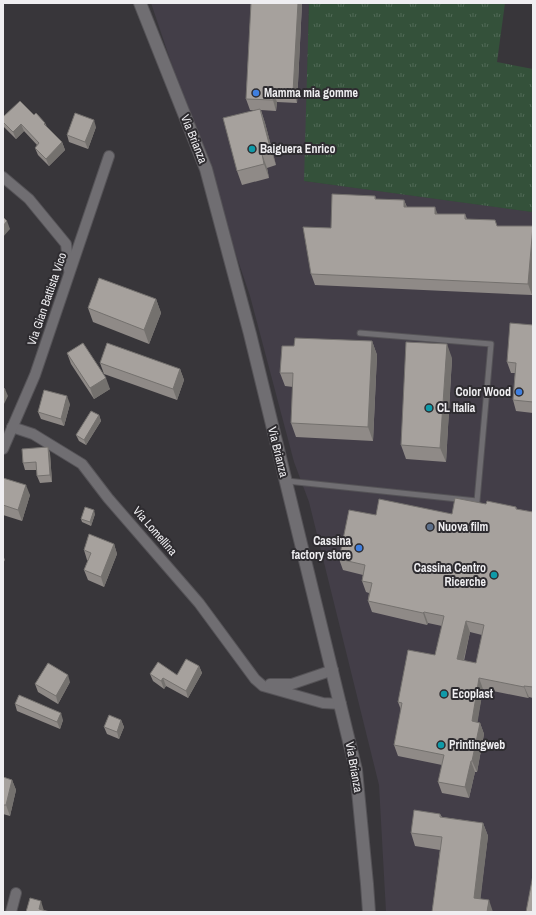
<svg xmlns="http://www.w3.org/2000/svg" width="536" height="915" font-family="'Archivo Narrow',sans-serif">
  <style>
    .built { fill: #433e48 }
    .grass { fill: url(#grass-tufts) }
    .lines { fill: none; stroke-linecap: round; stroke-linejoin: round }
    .lane-casing { stroke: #555357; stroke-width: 7 }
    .street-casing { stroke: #555357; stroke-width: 12 }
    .secondary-casing { stroke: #555357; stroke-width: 14 }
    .lane { stroke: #706e72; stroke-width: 5 }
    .street { stroke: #706e72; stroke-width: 10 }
    .secondary { stroke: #706e72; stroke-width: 12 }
    .wall { fill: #8f8a87; fill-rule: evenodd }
    .shaded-wall { fill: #74716e }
    .building { fill: #a6a19d; stroke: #74716e; fill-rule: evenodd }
    .shop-dot { fill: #3f7fe0; stroke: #2e2c30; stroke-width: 1.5 }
    .culture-dot { fill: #0f9aa8; stroke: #2e2c30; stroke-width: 1.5 }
    .service-dot { fill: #5c6f8a; stroke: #2e2c30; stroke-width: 1.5 }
    .labels { text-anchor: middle; stroke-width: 4; stroke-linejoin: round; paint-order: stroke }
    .poi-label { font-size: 12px; font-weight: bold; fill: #efeef1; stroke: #2e2c30; text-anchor: start }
    .street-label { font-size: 12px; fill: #efeef1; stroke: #2e2c30 }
  </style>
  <defs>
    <pattern id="grass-tufts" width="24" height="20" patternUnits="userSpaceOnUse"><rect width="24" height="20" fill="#34513a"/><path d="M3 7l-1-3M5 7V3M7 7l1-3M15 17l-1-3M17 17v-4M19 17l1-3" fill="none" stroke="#526a57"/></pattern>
  </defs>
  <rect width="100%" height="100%" fill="#38363a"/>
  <polygon class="built" points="151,3 309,3 305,181 533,212 533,912 386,912 379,785 309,502 294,462 250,296"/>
  <polygon class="grass" points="309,3 505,3 497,62 533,69 532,212 304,181"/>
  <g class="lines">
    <defs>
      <polyline id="lane" points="287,481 477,501 491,344 360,333"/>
      <g id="street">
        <polyline points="3,177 29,199 66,244 69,270"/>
        <polyline points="12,427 33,434 82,464 108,498 199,603 255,679 263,686 323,703 341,704"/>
        <polyline points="3,449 35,375 109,156"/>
        <polyline points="270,684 292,684 333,670"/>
        <polyline points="11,912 16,893"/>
      </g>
      <polyline id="secondary" points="140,3 206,169 250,334 356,770 367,884 369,912"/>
    </defs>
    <use href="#lane" class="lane-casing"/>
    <use href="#street" class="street-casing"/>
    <use href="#secondary" class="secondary-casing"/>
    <use href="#lane" class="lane"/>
    <use href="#street" class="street"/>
    <use href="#secondary" class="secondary"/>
  </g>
  <g class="wall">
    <polygon points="251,3 302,3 297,103 277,102 276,111 261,110 265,123 276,165 267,168 269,178 242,185 237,171 256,110 250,110 246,99"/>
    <polygon points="34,115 45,123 47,127 62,142 65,150 49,166 38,155 35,148 37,145 24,131 16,139 3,126 3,117"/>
    <polygon points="96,127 88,149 69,142 67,135"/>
    <polygon points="375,196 376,199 404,200 407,207 438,214 465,214 467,219 497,226 533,227 533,278 532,295 315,285 311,274 331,228"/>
    <polygon points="156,299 161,313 149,344 93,322 88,308"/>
    <polygon points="533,325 533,413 516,411 513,400 515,373 511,373 507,362"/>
    <polygon points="372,341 377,355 373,441 296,437 291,423 293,387 285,386 280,373 294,346"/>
    <polygon points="67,353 110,389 94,399 71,364"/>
    <polygon points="452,358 446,462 406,459 401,445"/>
    <polygon points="100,363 180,369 184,380 177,400 104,374"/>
    <polygon points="70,404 64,426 41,419 38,412"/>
    <polygon points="99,415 101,421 86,445 79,441 76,435"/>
    <polygon points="48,447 50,454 52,482 40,483 37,476 37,470 25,470 23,463"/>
    <polygon points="3,478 30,495 22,521 3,515"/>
    <path d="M486,504L516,507L517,509L533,512V698L529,697L528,698L483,689L477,722L480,723L484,734L477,772H475L469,798L442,793L438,782L442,765L398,756L394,745L401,710L398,702L435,655L442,626L428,623L427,625L372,612L368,601L369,593L366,592L362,581L363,575L343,570L339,559L376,515L452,514ZM470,632L482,635L476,663L464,661Z"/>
    <polygon points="95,514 91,526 82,522 81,519"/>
    <polygon points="114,544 117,554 104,587 88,580 84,570 88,560 87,560 84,550"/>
    <polygon points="199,666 202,673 188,698 166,686 164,689 153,681 150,674 177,675"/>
    <polygon points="70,682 58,704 38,692 35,684"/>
    <polygon points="15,704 63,720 60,729 17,711"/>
    <polygon points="121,720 124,727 119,739 107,734 104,727"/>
    <polygon points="3,777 12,780 16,790 10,816 3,814"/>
    <polygon points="440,814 442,817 483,823 488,836 480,899 432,912 440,850 415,846 411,833"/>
  </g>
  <g class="shaded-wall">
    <polygon points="298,3 302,3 297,103 293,92"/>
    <polygon points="273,91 277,102 276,111 273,100"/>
    <polygon points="260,109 265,123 276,165 271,151"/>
    <polygon points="94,120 96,127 88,149 85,142"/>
    <polygon points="21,124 24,131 16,139 13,132"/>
    <polygon points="62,142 65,150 49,166 46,159"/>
    <polygon points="262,154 267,168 269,178 264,164"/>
    <polygon points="404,200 408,211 404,207"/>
    <polygon points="435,207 439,218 435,214"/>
    <polygon points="7,221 10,229 3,237 3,226"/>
    <polygon points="533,226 533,278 532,295 528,284"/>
    <polygon points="156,299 161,313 149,344 144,330"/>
    <polygon points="372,341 377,355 373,441 368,427"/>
    <polygon points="447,344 452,358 446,462 440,448"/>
    <polygon points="180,369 184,380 177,400 173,389"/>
    <polygon points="106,378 110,389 94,399 90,388"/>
    <polygon points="5,389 8,396 3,406 3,393"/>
    <polygon points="67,396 70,404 64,426 61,419"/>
    <polygon points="99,415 101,421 86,445 84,440"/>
    <polygon points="48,447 50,454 52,482 50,475"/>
    <polygon points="26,485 30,495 22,521 18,510"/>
    <polygon points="94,510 95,514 91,526 90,522"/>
    <polygon points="114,544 117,554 104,587 101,577"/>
    <polygon points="3,555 5,560 3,563"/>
    <polygon points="424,612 428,623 427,625 423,613"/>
    <polygon points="466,621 470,632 461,671 457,659"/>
    <polygon points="199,666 202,673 188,698 186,691"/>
    <polygon points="68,675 70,682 58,704 56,696"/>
    <polygon points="163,678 166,686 164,689 161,681"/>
    <polygon points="479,678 483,689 476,732 472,721"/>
    <polygon points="524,686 529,697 528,698 524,687"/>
    <polygon points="61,713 63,720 60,729 57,722"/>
    <polygon points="121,720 124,727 119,739 117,732"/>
    <polygon points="480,723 484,734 477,772 472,761"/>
    <polygon points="471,761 475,772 469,798 465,787"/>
    <polygon points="12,780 16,790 10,816 6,805"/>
    <polygon points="483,823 488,836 479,912 474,898"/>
    <polygon points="489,900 493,912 487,912"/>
    <polygon points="41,901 44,911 39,909"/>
  </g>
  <g class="building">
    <polygon points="251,3 298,3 293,92 273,91 273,100 246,99"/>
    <polygon points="20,101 34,115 36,113 45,123 44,124 62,142 46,159 35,148 39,143 21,124 13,132 3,122 3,117"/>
    <polygon points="260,109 271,151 262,154 264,164 237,171 223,118"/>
    <polygon points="75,113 94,120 85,142 67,135"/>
    <polygon points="332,194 375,196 375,199 404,200 404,207 435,207 435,214 465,214 465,219 495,220 497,226 533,226 528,284 311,274 303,227 331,228"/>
    <polygon points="3,217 7,221 3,226"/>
    <polygon points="99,278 156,299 144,330 88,308"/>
    <polygon points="510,323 533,325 533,402 513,400 516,363 507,362"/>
    <polygon points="295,338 372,341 368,427 291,423 293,373 280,373 282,346 294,346"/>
    <polygon points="406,342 447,344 440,448 401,445"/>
    <polygon points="83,343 106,378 90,388 67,353"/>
    <polygon points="107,343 180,369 173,389 100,363"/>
    <polygon points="3,388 5,389 3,393"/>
    <polygon points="44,390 67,396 61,419 38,412"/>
    <polygon points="91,411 99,415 84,440 76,435"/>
    <polygon points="48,447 50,475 37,476 36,462 23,463 22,449"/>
    <polygon points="3,478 26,485 18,510 3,505"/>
    <path d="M455,498L486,504L487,501L516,507V509L533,512V687L524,686V687L479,678L472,721L480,723L472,761H471L465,787L438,782L444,755L394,745L402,703L398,702L408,650L435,655L444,616L424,612L423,613L368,601L372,583L362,581L365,565L339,559L349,510L376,515L379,499L452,514ZM466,621L484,625L476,663L457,659Z"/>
    <polygon points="85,507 94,510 90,522 81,519"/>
    <polygon points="89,534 114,544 101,577 84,570 91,553 84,550"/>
    <polygon points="186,659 199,666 186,691 163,678 161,681 150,674 158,662 177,675"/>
    <polygon points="48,663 68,675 56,696 35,684"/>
    <polygon points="19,695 61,713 57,722 15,704"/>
    <polygon points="109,715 121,720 117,732 104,727"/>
    <polygon points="3,777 12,780 6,805 3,805"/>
    <polygon points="414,810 440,814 440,817 483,823 474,898 489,900 487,912 432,912 442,837 411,833"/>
    <polygon points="533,875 533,912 526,912"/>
    <polygon points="30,898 41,901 39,909 50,912 26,912"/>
  </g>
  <g class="shop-dot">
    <circle cx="256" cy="93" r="4"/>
    <circle cx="519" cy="392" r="4"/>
    <circle cx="359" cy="548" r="4"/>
  </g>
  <g class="culture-dot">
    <circle cx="252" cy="149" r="4"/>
    <circle cx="429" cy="408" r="4"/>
    <circle cx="494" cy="575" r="4"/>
    <circle cx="444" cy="694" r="4"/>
    <circle cx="441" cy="745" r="4"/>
  </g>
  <circle class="service-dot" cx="430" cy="527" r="4"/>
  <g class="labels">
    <g class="poi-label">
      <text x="264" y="97">Mamma mia gomme</text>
      <text x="260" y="153">Baiguera Enrico</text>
      <text x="511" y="396" text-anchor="end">Color Wood</text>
      <text x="437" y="412">CL Italia</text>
      <text x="438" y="531">Nuova film</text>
      <text x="351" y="545" text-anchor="end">Cassina<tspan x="351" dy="14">factory store</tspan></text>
      <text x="486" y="572" text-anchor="end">Cassina Centro<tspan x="486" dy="14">Ricerche</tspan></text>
      <text x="452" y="698">Ecoplast</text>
      <text x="449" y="749">Printingweb</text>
    </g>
    <g class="street-label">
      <text transform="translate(194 139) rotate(68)" y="4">Via Brianza</text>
      <text transform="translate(47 299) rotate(-71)" y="4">Via Gian Battista Vico</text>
      <text transform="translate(278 452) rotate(76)" y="4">Via Brianza</text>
      <text transform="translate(155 531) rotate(49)" y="4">Via Lomellina</text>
      <text transform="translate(354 767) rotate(80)" y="4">Via Brianza</text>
    </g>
  </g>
  <rect width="536" height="915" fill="none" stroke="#efeef1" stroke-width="8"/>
</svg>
